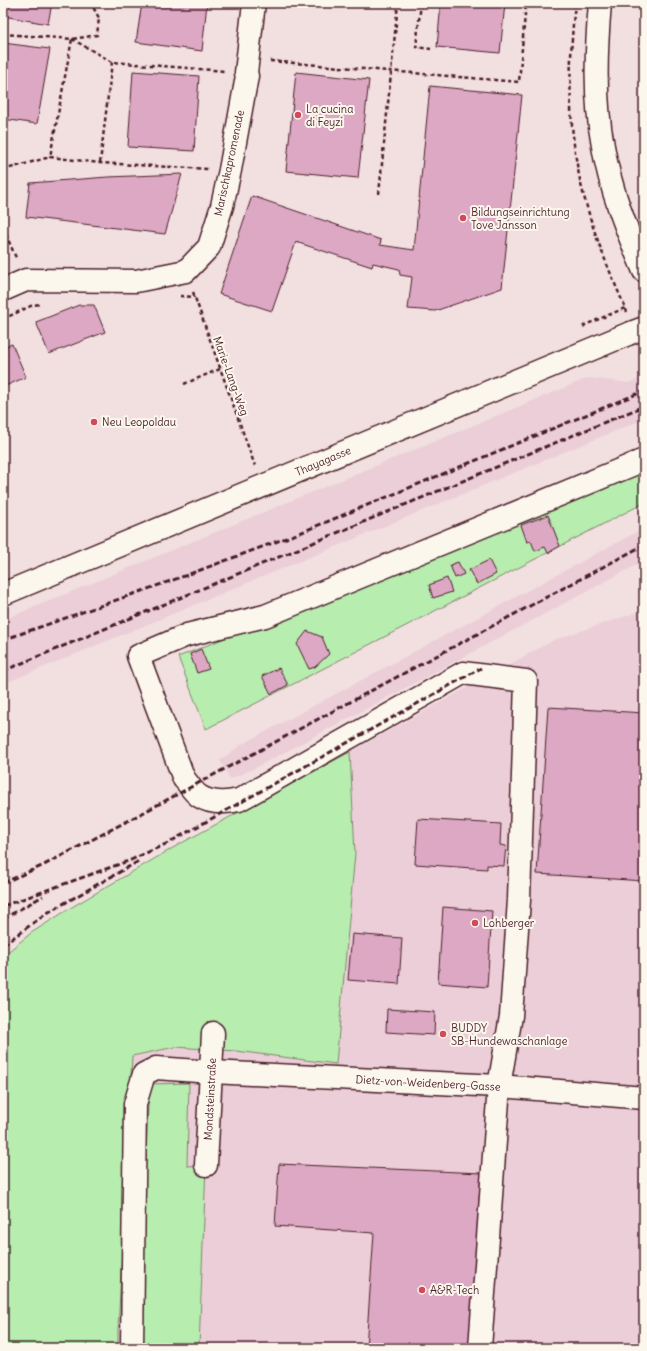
<svg xmlns="http://www.w3.org/2000/svg" width="647" height="1351" font-family="Delius,sans-serif">
  <style>
    .built { fill: #ebced7 }
    .green { fill: #b7edaf; stroke: #80866d }
    .building { fill: #dca8c3; stroke: #4a1f2b }
    .lines { fill: none; stroke-linecap: round; stroke-linejoin: round }
    .minor-casing { stroke: #4a1f2b; stroke-width: 25 }
    .path { stroke: #4a1f2b; stroke-width: 2.5; stroke-dasharray: 4 3; stroke-linecap: butt }
    .minor { stroke: #fbf7ec; stroke-width: 22 }
    .rail { stroke: #4a1f2b; stroke-width: 3; stroke-dasharray: 6 3; stroke-linecap: butt }
    .minor-bridge-casing { stroke: #4a1f2b; stroke-width: 25; stroke-linecap: butt }
    .minor-bridge { stroke: #fbf7ec; stroke-width: 22 }
    .poi-dot { fill: #d1495b; stroke: #fbf7ec; stroke-width: 1.5 }
    .labels { text-anchor: middle; stroke-width: 4; stroke-linejoin: round; paint-order: stroke }
    .poi-label { font-size: 11px; fill: #4a1f2b; stroke: #fbf7ec; text-anchor: start }
    .street-label { font-size: 11px; fill: #4a1f2b; stroke: #fbf7ec }
  </style>
  <rect width="100%" height="100%" fill="#f2dfe0"/>
  <filter id="ink" filterUnits="userSpaceOnUse"><feTurbulence type="fractalNoise" baseFrequency=".025" numOctaves="2"/><feDisplacementMap in="SourceGraphic" scale="8" xChannelSelector="R" yChannelSelector="G"/><feConvolveMatrix kernelMatrix="1 2 1 2 8 2 1 2 1" color-interpolation-filters="sRGB"/></filter>
  <g filter="url(#ink)">
    <g class="built">
      <polygon points="644,377 644,419 3,684 3,620 588,378 629,383"/>
      <polygon points="644,528 644,561 253,769 230,779 220,760 241,745"/>
      <polygon points="644,610 644,1348 118,1348 118,1330 132,1056 175,1047 236,1051 355,853 350,752 554,640"/>
    </g>
    <g class="green">
      <polygon points="644,469 644,503 206,729 178,657"/>
      <polygon points="350,752 355,853 336,1064 236,1051 175,1047 132,1056 118,1330 118,1348 3,1348 3,956 31,933 72,907 178,845"/>
      <polygon points="189,1083 187,1166 206,1165 199,1348 139,1348 140,1292 149,1084"/>
    </g>
    <g class="building">
      <polygon points="3,3 52,3 48,24 3,16"/>
      <polygon points="142,3 207,3 202,51 136,42"/>
      <polygon points="441,3 505,3 500,53 437,47"/>
      <polygon points="3,43 50,49 37,124 3,119"/>
      <polygon points="133,71 199,76 194,151 128,147"/>
      <polygon points="296,72 369,80 358,178 286,171"/>
      <polygon points="430,86 522,95 502,288 435,311 408,309 412,277 400,275 399,269 373,263 372,267 296,242 272,311 219,294 252,196 381,240 380,245 414,250"/>
      <polygon points="182,174 165,234 26,217 30,183 108,177"/>
      <polygon points="79,305 94,305 105,332 49,354 36,322"/>
      <polygon points="12,344 26,377 3,387 3,347"/>
      <polygon points="548,515 560,546 548,553 545,547 535,551 531,541 527,542 521,525"/>
      <polygon points="489,560 496,574 477,584 469,570"/>
      <polygon points="458,562 464,574 455,578 450,565"/>
      <polygon points="447,578 452,592 433,598 429,585"/>
      <polygon points="307,631 322,637 329,654 315,667 309,669 297,644"/>
      <polygon points="201,649 209,669 197,673 190,654"/>
      <polygon points="279,668 288,685 271,694 262,676"/>
      <polygon points="548,707 644,713 644,881 537,874"/>
      <polygon points="418,819 501,824 500,845 506,846 504,866 487,865 487,869 415,864"/>
      <polygon points="443,907 492,911 487,987 438,983"/>
      <polygon points="352,934 402,938 399,984 348,980"/>
      <polygon points="387,1009 435,1012 434,1035 386,1032"/>
      <polygon points="279,1164 481,1173 469,1348 366,1348 374,1233 275,1226"/>
    </g>
    <g class="lines">
      <defs>
        <g id="minor">
          <path d="M600,3C596,50 594,99 603,146C610,189 627,231 644,271"/>
          <polyline points="3,290 26,280 136,281 186,271 209,247 222,206 230,170 247,76 246,73 254,3"/>
          <polyline points="3,594 628,334"/>
          <polyline points="206,1165 213,1033"/>
          <polyline points="132,1348 135,1104 144,1074 156,1068 212,1072 499,1086 644,1098"/>
          <path d="M480,1348L499,1086L511,1016L519,900L526,681L463,673L239,800C226,803 211,804 199,796C193,792 189,784 184,779L138,656L187,635L265,616L644,460"/>
        </g>
      </defs>
      <use href="#minor" class="minor-casing"/>
      <g class="path">
        <polyline points="421,3 416,47 431,49"/>
        <path d="M575,3C568,72 567,140 587,207C597,243 612,277 627,312"/>
        <polyline points="3,34 72,39 50,157 100,163 208,169"/>
        <polyline points="72,39 112,62 225,71"/>
        <polyline points="73,39 97,35 99,18 92,5 93,3"/>
        <polyline points="270,61 519,82 526,3"/>
        <polyline points="100,163 112,62"/>
        <polyline points="3,170 50,157"/>
        <polyline points="379,194 398,3"/>
        <polyline points="3,228 17,260"/>
        <polyline points="193,292 255,466"/>
        <polyline points="180,296 195,297"/>
        <polyline points="3,319 33,305 41,304"/>
        <polyline points="583,327 585,325 625,308"/>
        <polyline points="184,384 220,369"/>
      </g>
      <use href="#minor" class="minor"/>
      <g class="rail">
        <polyline points="3,640 179,578 302,532 644,391"/>
        <polyline points="3,671 644,406"/>
        <polyline points="3,883 44,865 118,826 644,545"/>
        <polyline points="3,906 131,860 168,843 481,668"/>
        <polyline points="3,919 43,896"/>
        <polyline points="3,945 47,913 139,861"/>
      </g>
      <defs>
        <polyline id="minor-bridge" points="628,334 644,328"/>
      </defs>
      <use href="#minor-bridge" class="minor-bridge-casing"/>
      <use href="#minor-bridge" class="minor-bridge"/>
    </g>
  </g>
  <g class="poi-dot">
    <circle cx="298" cy="115" r="4"/>
    <circle cx="463" cy="218" r="4"/>
    <circle cx="94" cy="422" r="4"/>
    <circle cx="475" cy="923" r="4"/>
    <circle cx="443" cy="1034" r="4"/>
    <circle cx="422" cy="1290" r="4"/>
  </g>
  <g class="labels">
    <g class="poi-label">
      <text x="306" y="113">La cucina<tspan x="306" dy="13">di Feyzi</tspan></text>
      <text x="471" y="216">Bildungseinrichtung<tspan x="471" dy="13">Tove Jansson</tspan></text>
      <text x="102" y="426">Neu Leopoldau</text>
      <text x="483" y="927">Lohberger</text>
      <text x="451" y="1032">BUDDY<tspan x="451" dy="13">SB-Hundewaschanlage</tspan></text>
      <text x="430" y="1294">A&amp;R-Tech</text>
    </g>
    <g class="street-label">
      <text transform="translate(229 163) rotate(-78)" y="4">Marischkapromenade</text>
      <text transform="translate(231 376) rotate(70)" y="4">Marie-Lang-Weg</text>
      <text transform="translate(323 461) rotate(-23)" y="4">Thayagasse</text>
      <text transform="translate(428 1083) rotate(3)" y="4">Dietz-von-Weidenberg-Gasse</text>
      <text transform="translate(210 1099) rotate(-87)" y="4">Mondsteinstraße</text>
    </g>
  </g>
  <rect width="647" height="1351" fill="none" stroke="#fbf7ec" stroke-width="16"/>
  <rect x="8" y="8" width="631" height="1335" fill="none" stroke="#4a1f2b" stroke-width="1.5" filter="url(#ink)"/>
</svg>
